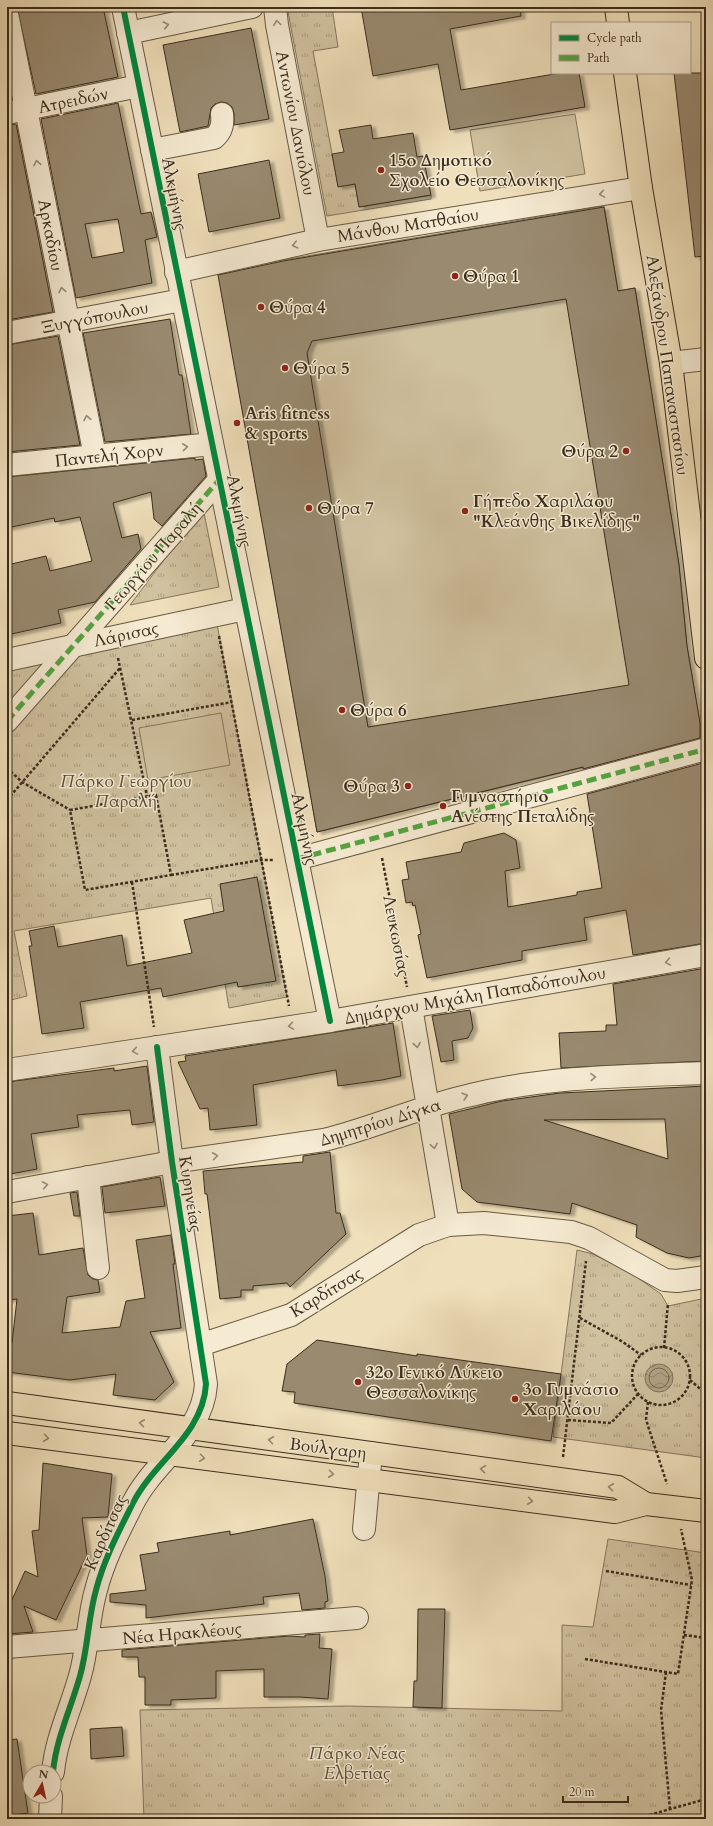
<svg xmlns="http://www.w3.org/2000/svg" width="713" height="1826" font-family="Cardo,serif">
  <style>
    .grass { fill: url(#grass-tufts); stroke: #86775e }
    .garden { fill: #d0c19f; stroke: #86775e }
    .water { fill: url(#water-waves); stroke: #82735b }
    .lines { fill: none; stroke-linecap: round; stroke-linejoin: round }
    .shore { stroke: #766851; stroke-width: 1 }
    .building { fill: #998a6f; stroke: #3b2d1d; fill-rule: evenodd; filter: url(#shadow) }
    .minor-casing { stroke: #685a44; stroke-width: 24 }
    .major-casing { stroke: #3b2d1d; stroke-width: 24 }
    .path { stroke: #3b2d1d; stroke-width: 2.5; stroke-dasharray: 3 2; stroke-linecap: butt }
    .minor { stroke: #f5ead2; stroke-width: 22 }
    .major { stroke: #efdfba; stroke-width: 22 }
    .quiet { stroke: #54a441; stroke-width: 5; stroke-dasharray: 10 5; stroke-linecap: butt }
    .cycleway-casing { stroke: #f5ead2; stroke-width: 8 }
    .cycleway { stroke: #00873e; stroke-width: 6 }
    .oneway { stroke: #988c78 }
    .oneway2 { stroke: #95866c }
    .poi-dot { fill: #8f2418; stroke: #f5ead2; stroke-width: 1.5 }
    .labels { text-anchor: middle; stroke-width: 3; stroke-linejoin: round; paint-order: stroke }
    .street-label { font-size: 17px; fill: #3b2d1d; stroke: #f5ead2 }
    .poi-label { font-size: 17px; font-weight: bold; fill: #3b2d1d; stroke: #f5ead2; text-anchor: start }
    .park-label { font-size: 17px; font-style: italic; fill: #594b37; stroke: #f5ead2 }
  </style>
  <defs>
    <pattern id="grass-tufts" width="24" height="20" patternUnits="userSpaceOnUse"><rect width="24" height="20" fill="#d0c19f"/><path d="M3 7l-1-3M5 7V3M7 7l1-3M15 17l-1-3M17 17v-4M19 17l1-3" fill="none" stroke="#aa9d81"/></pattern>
    <pattern id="water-waves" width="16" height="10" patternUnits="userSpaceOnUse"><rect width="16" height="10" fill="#b2a285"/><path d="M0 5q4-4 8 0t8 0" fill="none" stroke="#92846c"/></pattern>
    <filter id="shadow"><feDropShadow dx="4.5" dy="2.5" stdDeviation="1" flood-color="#0004"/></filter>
  </defs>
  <rect width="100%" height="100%" fill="#efdfba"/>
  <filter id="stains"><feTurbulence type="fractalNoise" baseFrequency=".005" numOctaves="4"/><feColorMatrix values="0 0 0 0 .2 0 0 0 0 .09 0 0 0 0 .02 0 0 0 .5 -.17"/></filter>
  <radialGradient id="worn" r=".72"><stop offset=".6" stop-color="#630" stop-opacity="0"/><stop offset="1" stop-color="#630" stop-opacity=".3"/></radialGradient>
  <g class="grass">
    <polygon points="317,7 332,7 338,47 313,51 338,186 355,184 359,207 431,195 431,199 327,216 288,12"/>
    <polygon points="203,508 219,587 130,605"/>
    <polygon points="217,624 287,997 229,1008 211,898 14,931 27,996 7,1001 7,668"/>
    <polygon points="577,1250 593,1254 631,1273 661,1294 668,1306 706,1298 706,1458 553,1437"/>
    <polygon points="608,1539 706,1553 706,1819 144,1819 140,1710 347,1706 562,1711 562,1625 593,1627"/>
  </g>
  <g class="garden">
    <polygon points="575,114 585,174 480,191 470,130"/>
    <polygon points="604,206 618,291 635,288 679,565 687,646 700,723 700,739 317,832 218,271"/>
    <polygon points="221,713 230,765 148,780 139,728"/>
  </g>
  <circle class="water" cx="659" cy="1378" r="14"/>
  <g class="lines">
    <circle class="shore" cx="659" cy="1378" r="10"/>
  </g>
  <g class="building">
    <polygon points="17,7 103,7 118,77 36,94"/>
    <polygon points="361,7 520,7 521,16 450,29 461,90 560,73 579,73 585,107 450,130 438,64 373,76"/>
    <polygon points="251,28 269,119 234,125 234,113 232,107 227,103 221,102 215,104 211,108 208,126 180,132 163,45"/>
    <polygon points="674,73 706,73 706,256 695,257"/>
    <path d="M118,103L141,214L151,212L157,237L145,240L152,283L76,298L41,119ZM118,219L124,252L92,258L85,224Z"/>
    <polygon points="16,124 53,312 7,320 7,125"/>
    <polygon points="371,125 373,139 413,133 417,157 423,156 431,195 359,207 355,184 338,187 332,154 344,152 339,130"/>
    <polygon points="269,160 280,218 209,232 198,174"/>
    <path d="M604,207L618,291L635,288L679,565L687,646L700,723V738L583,769V767L317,832L218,275L283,261ZM566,299L629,685L368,727L307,353L312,341Z"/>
    <polygon points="170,319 179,375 182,375 191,434 105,442 83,333"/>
    <polygon points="58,336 80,445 7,452 7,345"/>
    <polygon points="195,458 195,460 203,459 206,476 162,526 154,519 151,492 113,503 122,538 138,534 141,549 95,602 58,610 61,623 7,635 7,565 46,556 50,571 92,561 80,517 55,522 54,518 7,528 7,477"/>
    <polygon points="703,763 706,780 706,943 633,955 626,910 584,918 587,940 522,951 522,960 427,978 418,935 421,934 415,905 413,906 412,902 406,903 402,880 409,879 406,862 461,852 464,843 504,833 516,840 520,868 505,871 508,907 577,895 577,892 602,888 587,794"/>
    <polygon points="257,877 276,981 238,987 237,982 163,997 161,988 80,1002 84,1028 42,1034 29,946 32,946 29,931 54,926 58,947 122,935 127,966 192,953 184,920 224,911 220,884"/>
    <polygon points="706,968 706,1061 561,1068 559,1033 606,1031 606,1025 617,1025 613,984"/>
    <polygon points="470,1010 473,1028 468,1038 452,1041 454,1060 441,1062 432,1016"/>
    <polygon points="393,1023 401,1076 382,1080 338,1086 336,1070 253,1085 257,1125 210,1130 208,1108 200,1109 178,1062 186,1061 185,1056"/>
    <polygon points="147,1066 154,1122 132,1125 130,1110 77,1115 79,1127 31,1134 37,1169 10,1174 7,1155 7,1082 114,1068 114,1071"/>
    <path d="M706,1086V1255L689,1258L667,1253L636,1237L637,1225L572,1203L570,1214L477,1202L462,1189L449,1114L502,1101L560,1093ZM665,1119L668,1159L544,1120Z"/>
    <polygon points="330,1152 336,1213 340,1213 346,1234 290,1287 287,1283 253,1286 253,1290 241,1290 241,1297 220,1299 207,1194 205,1194 203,1171 303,1162 303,1156"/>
    <polygon points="160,1177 165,1206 105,1213 102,1187"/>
    <polygon points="77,1192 80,1216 74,1216 70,1193"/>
    <polygon points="33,1213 39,1255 83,1248 88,1275 93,1279 98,1280 100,1292 67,1297 62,1333 120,1327 126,1301 145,1298 136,1240 171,1235 175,1264 173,1264 181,1328 150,1332 174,1382 155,1400 113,1395 116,1374 70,1380 7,1372 7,1342 12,1343 17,1299 7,1300 7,1216"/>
    <polygon points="317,1340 417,1356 417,1354 561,1374 551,1441 294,1403 295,1392 282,1391 287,1364"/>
    <polygon points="43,1463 112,1474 108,1517 82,1518 87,1555 56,1620 24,1606 33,1632 7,1634 7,1611 25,1571 38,1577 32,1531 39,1530"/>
    <polygon points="313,1519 325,1576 328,1601 325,1602 325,1608 302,1610 299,1593 263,1597 264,1604 146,1618 146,1605 110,1602 110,1594 146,1590 140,1555 159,1552 157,1543 230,1531 230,1535"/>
    <polygon points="418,1609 445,1609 442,1708 413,1707 414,1681 417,1681"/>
    <polygon points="320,1634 319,1648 332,1649 328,1699 300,1697 264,1697 264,1669 216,1671 216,1698 171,1700 171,1705 145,1705 145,1677 139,1677 138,1657 122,1657 122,1650 289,1636 305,1637 305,1635"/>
    <polygon points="122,1727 124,1756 91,1759 90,1729"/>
    <polygon points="17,1739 28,1813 7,1816 7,1740"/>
  </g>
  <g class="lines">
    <defs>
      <g id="minor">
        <polyline points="123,7 330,1021"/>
        <polyline points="275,7 277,25 318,240"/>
        <polyline points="7,14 95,456"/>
        <polyline points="128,33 252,7"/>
        <polyline points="7,113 139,86"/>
        <path d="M152,150L214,138C222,131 223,124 222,114"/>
        <polyline points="176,272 318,240 641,188"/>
        <polyline points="7,333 182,300"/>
        <polyline points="671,363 706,359"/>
        <polyline points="7,465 212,444"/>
        <polyline points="7,660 245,609"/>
        <polyline points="7,721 219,480"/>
        <polyline points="297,859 706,749"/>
        <polyline points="411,1007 448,1225"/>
        <polyline points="7,1070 330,1021 706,955"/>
        <polyline points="88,1177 98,1268"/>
        <path d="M7,1192L172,1162L324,1140C374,1128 421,1106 471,1095C548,1076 628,1076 706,1073"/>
        <polyline points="200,1345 291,1315 419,1235 448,1225 484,1223 571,1232 589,1238 665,1280 677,1281 706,1277"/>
        <polyline points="364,1529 371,1453"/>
        <polyline points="7,1647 357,1618"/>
        <path d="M53,1772C56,1739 71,1708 80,1676C88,1648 88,1618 96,1590C104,1559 119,1531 133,1503C154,1461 203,1435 206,1384L172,1162L157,1047"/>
        <polyline points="50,1819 51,1796"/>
      </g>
      <g id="major">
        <polyline points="616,7 618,23"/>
        <polyline points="625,73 641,188 671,363 706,658"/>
        <polyline points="7,1403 618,1487 646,1504"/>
        <polyline points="7,1433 615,1512 646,1504 706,1511"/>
      </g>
    </defs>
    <use href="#minor" class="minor-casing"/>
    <use href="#major" class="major-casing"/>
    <g class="path">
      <polyline points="219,636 289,1006"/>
      <polyline points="118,658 147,796"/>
      <polyline points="132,720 232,702"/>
      <polyline points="7,768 22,782 70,810"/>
      <polygon points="156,795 171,875 85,890 70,810"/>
      <polyline points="7,800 120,668"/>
      <polyline points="382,858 407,987"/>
      <polyline points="171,875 261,860 274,860"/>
      <polyline points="132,882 154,1027"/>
      <polyline points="580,1318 623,1342 641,1355"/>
      <circle cx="661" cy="1376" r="29"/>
      <polyline points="664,1348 668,1303"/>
      <polyline points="690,1380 706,1394"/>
      <polyline points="648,1402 646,1419 648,1426 667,1484"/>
      <polyline points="568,1420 611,1423 638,1394"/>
      <polyline points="563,1457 586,1261"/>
      <polyline points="606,1571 691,1585"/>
      <polyline points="684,1635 706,1638"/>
      <polyline points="585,1659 678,1674 692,1580 681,1529"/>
      <polyline points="666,1672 661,1710 670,1809"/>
      <polyline points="635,1819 706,1799"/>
    </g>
    <use href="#minor" class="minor"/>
    <use href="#major" class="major"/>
    <g class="quiet">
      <polyline points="7,721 219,480"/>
      <polyline points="297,859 706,749"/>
    </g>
    <defs>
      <g id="cycleway">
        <polyline points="123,7 330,1021"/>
        <path d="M53,1772C56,1739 71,1708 80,1676C88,1648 88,1618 96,1590C104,1559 119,1531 133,1503C154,1461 203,1435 206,1384L172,1162L157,1047"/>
      </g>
    </defs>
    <use href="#cycleway" class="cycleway-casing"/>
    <use href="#cycleway" class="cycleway"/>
  </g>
  <defs><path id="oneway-chevron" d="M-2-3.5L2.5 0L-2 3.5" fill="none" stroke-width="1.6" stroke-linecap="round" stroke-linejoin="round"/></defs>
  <g class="oneway">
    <use href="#oneway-chevron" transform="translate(277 23) rotate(-98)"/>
    <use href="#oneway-chevron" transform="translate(166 25) rotate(-12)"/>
    <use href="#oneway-chevron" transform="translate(37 163) rotate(-101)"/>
    <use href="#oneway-chevron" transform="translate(602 194) rotate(171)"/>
    <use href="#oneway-chevron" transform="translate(295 245) rotate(167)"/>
    <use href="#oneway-chevron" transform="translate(62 290) rotate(-101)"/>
    <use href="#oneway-chevron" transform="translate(87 418) rotate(-101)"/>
    <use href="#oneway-chevron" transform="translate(185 447) rotate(-6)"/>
    <use href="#oneway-chevron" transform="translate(668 962) rotate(170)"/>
    <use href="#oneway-chevron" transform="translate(291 1026) rotate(171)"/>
    <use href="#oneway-chevron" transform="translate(417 1045) rotate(81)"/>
    <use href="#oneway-chevron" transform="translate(135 1051) rotate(171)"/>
    <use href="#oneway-chevron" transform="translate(593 1077) rotate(-2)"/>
    <use href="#oneway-chevron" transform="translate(465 1096) rotate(-16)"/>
    <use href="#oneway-chevron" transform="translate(434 1146) rotate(80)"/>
    <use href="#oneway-chevron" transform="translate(215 1156) rotate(-8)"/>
    <use href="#oneway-chevron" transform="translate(45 1185) rotate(-10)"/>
  </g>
  <g class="oneway2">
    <use href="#oneway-chevron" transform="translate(142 1423) rotate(-172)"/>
    <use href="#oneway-chevron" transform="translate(46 1438) rotate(7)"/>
    <use href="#oneway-chevron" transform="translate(271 1440) rotate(-173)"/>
    <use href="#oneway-chevron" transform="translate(202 1458) rotate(7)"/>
    <use href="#oneway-chevron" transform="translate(483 1469) rotate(-172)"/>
    <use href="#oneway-chevron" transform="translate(331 1474) rotate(7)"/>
    <use href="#oneway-chevron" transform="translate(611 1487) rotate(-172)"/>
    <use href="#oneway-chevron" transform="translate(530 1501) rotate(8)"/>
  </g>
  <g class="poi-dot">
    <circle cx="381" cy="170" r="4"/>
    <circle cx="455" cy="276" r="4"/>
    <circle cx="261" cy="307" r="4"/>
    <circle cx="285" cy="368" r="4"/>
    <circle cx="237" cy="423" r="4"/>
    <circle cx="626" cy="451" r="4"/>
    <circle cx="309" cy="508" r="4"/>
    <circle cx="465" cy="511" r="4"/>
    <circle cx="342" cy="710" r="4"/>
    <circle cx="408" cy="786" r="4"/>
    <circle cx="443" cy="806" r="4"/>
    <circle cx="358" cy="1382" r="4"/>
    <circle cx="515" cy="1399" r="4"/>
  </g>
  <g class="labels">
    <g class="street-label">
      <text transform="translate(73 100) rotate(-12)" y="6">Ατρειδών</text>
      <text transform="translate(296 123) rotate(79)" y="6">Αντωνίου Δανιόλου</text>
      <text transform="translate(175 194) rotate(79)" y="6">Αλκμήνης</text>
      <text transform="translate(408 225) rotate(-9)" y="6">Μάνθου Ματθαίου</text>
      <text transform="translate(51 235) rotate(79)" y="6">Αρκαδίου</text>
      <text transform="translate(95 317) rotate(-11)" y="6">Ξυγγόπουλου</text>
      <text transform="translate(668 365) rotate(82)" y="6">Αλεξάνδρου Παπαναστασίου</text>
      <text transform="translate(109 455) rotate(-6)" y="6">Παντελή Χορν</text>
      <text transform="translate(240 511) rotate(79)" y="6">Αλκμήνης</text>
      <text transform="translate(153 556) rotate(-49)" y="6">Γεωργίου Παραλή</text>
      <text transform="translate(126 634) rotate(-12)" y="6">Λάρισας</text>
      <text transform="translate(305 829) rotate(78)" y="6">Αλκμήνης</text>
      <text transform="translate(397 936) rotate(79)" y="6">Λευκωσίας</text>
      <text transform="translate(475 995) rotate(-10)" y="6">Δημάρχου Μιχάλη Παπαδόπουλου</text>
      <text transform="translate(380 1122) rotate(-17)" y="6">Δημητρίου Δίγκα</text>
      <text transform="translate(191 1194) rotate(81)" y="6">Κυρηνείας</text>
      <text transform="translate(326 1292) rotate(-31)" y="6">Καρδίτσας</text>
      <text transform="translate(328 1448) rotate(7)" y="6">Βούλγαρη</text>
      <text transform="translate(105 1532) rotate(-66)" y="6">Καρδίτσας</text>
      <text transform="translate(182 1633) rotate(-5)" y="6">Νέα Ηρακλέους</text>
    </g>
    <g class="poi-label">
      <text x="389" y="166">15ο Δημοτικό<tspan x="389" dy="20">Σχολείο Θεσσαλονίκης</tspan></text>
      <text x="463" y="282">Θύρα 1</text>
      <text x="269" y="313">Θύρα 4</text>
      <text x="293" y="374">Θύρα 5</text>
      <text x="245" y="419">Aris fitness<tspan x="245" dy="20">&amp; sports</tspan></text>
      <text x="618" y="457" text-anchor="end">Θύρα 2</text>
      <text x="473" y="507">Γήπεδο Χαριλάου<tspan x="473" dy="20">"Κλεάνθης Βικελίδης"</tspan></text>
      <text x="317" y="514">Θύρα 7</text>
      <text x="350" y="716">Θύρα 6</text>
      <text x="400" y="792" text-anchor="end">Θύρα 3</text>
      <text x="451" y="802">Γυμναστήριο<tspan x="451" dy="20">Ανέστης Πεταλίδης</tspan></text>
      <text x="366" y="1378">32ο Γενικό Λύκειο<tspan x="366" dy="20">Θεσσαλονίκης</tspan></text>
      <text x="523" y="1395">3ο Γυμνάσιο<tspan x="523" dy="20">Χαριλάου</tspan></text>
    </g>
    <g class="park-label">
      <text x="126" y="787">Πάρκο Γεωργίου<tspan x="126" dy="20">Παραλή</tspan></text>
      <text x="357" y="1759">Πάρκο Νέας<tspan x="357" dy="20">Ελβετίας</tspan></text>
    </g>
  </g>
  <rect width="713" height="1826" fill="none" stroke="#efdfba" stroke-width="24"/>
  <rect x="8" y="8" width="697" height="1810" fill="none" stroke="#3b2d1d" stroke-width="2"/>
  <rect x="12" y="12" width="689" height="1802" fill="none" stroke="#3b2d1d"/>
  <rect x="551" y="22" width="140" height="52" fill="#f5ead2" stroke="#ab9e8a"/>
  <rect x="559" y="35" width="20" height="6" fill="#00873e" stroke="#ab9e8a"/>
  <text x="587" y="42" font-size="12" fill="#3b2d1d">Cycle path</text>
  <rect x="559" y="55" width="20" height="6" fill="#54a441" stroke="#ab9e8a"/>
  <text x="587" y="62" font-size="12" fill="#3b2d1d">Path</text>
  <g transform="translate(42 1784) rotate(9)"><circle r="19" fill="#f5ead2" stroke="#ab9e8a"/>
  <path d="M0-3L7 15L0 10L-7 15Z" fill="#8f2418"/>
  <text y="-6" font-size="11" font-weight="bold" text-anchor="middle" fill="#3b2d1d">N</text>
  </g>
  <path d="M563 1796v6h65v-6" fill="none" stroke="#3b2d1d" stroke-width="2"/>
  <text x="569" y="1796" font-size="12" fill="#3b2d1d" stroke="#f5ead2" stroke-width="3" paint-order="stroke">20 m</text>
  <rect width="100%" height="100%" filter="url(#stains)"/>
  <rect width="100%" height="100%" fill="url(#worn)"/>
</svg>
